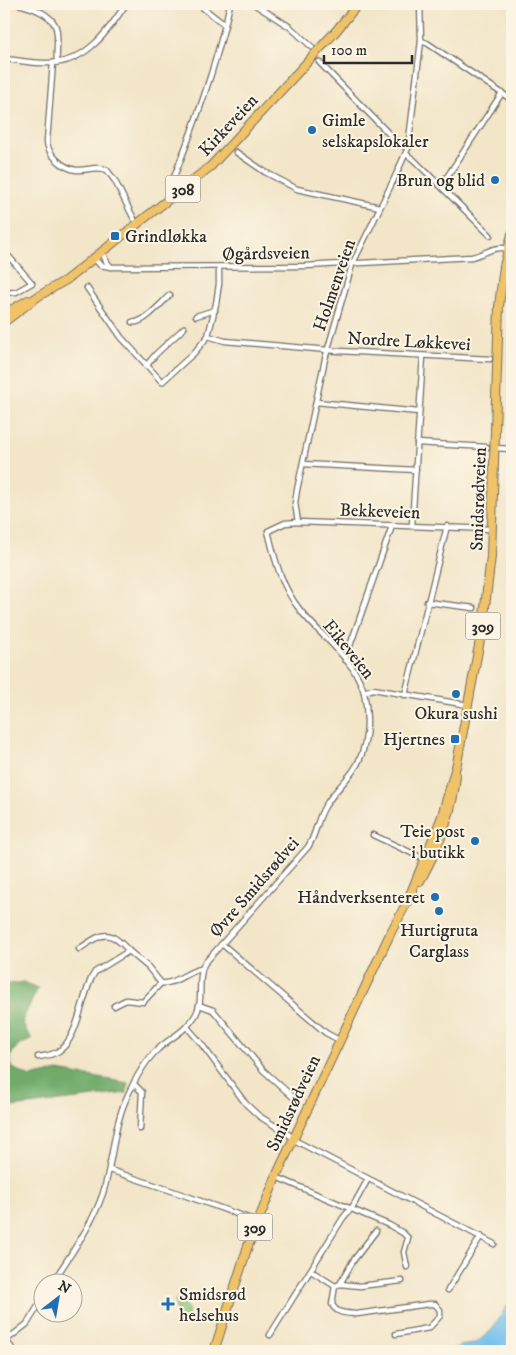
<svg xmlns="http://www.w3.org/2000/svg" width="516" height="1355" font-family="'IM FELL DW Pica',serif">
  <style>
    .green { fill: #8bc67b; stroke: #5b7853 }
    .forest { fill: #70ab6b; stroke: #4e6b4b }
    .water { fill: #72c0ed; stroke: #4e768c }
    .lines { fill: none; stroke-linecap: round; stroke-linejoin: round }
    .minor-casing { stroke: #716c62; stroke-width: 7 }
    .primary-casing { stroke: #716c62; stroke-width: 10 }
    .minor { stroke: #fff; stroke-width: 4.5 }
    .primary { stroke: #f0c369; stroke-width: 8 }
    .poi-dot { fill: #1f6fb2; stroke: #fcf5e5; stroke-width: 2 }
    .labels { text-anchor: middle; stroke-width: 4; stroke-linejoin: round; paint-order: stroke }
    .shield { fill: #fcf5e5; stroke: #6a6863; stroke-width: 1 }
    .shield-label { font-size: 16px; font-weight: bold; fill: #2b2b2b }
    .poi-label { font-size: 18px; fill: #2b2b2b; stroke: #fcf5e5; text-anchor: end }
    .street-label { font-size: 18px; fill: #2b2b2b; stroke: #fcf5e5 }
  </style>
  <rect width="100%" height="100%" fill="#fcf5e5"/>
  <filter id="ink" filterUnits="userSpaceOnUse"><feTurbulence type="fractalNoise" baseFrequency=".02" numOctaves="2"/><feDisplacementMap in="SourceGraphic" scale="10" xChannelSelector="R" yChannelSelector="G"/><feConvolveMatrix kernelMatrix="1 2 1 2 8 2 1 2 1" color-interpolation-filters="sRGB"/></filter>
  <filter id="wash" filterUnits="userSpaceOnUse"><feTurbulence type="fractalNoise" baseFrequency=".0096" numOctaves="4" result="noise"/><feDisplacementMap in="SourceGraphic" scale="20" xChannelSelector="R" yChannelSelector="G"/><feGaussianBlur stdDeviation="1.12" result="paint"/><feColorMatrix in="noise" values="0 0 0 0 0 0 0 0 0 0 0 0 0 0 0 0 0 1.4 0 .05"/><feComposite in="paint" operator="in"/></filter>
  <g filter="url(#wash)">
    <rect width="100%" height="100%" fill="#f2e5c8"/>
    <path class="green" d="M177,1298C188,1308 191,1308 187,1323L179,1320L181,1314L177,1312L175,1304Z"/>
    <path class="forest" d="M24,982L38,988L22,1021L26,1030L32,1039C17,1047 9,1048 11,1067L30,1077L58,1071L128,1083L126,1093L4,1108V985Z"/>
    <polygon class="water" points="512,1301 512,1351 451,1351 460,1346 473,1344 480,1340 492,1330 506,1307"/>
  </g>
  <g filter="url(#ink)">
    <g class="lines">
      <defs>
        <g id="minor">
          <path d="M18,4C32,7 57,15 57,34C58,43 56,52 57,62"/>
          <polyline points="198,4 225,25"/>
          <polyline points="254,4 290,27 312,47"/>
          <polyline points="421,41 427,43 512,100"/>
          <path d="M4,59C19,60 35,64 50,63C86,63 109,30 126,4"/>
          <polyline points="319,62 389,134 400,144 408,148"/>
          <path d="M53,63L47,141C47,154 63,168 76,170C87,171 97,165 107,170L115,181L134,219"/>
          <polyline points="236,152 265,172 297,189 380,207"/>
          <polyline points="406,154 414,160 490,235"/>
          <polyline points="439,184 447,177 502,93"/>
          <path d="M169,192L170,187C194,127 216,67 230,4"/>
          <polyline points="4,251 32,283 16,292 4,293"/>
          <polyline points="102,252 106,261 111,267"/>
          <path d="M94,258L100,265L111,267L305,266L472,257C485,254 495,245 508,249"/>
          <polyline points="504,266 512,267"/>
          <polyline points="87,288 121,337 162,382 194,353 208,336 216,304 219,284 219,267"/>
          <polyline points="196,316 215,310"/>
          <path d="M132,322C143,325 161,303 170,295"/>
          <polyline points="208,336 225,341 339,351 490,359"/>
          <polyline points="146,366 156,354 184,328"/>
          <polyline points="316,402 419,412"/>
          <polyline points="417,443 487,447"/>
          <polyline points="494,448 512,449"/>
          <polyline points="303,464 416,470"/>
          <polyline points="298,522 295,503 297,490 325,359 352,265 394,179 408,148 421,41 420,4"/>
          <polyline points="412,525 423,356"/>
          <polyline points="427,602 474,608"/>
          <polyline points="345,660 391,529 391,525"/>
          <polyline points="405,695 447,526"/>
          <path d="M468,705L373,689L364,692C354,658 320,636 300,610C281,586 275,560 268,531L285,523L298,522L492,529"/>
          <polyline points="373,835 418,856"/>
          <polyline points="222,944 326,1033 339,1040"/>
          <path d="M79,949C103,933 108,928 129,951"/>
          <polyline points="199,1005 213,1010 263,1070 294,1098"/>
          <polyline points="114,1006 126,1000 143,1002 161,983"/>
          <polyline points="187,1027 200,1042 246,1104 259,1116 288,1134 298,1142 494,1244"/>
          <path d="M38,1057C45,1056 52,1055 57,1052C78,1041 82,996 92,977L95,972L129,951L148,967L161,983C175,985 187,971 201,969"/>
          <polyline points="134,1084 142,1092 140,1129"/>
          <polyline points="110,1170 181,1194 251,1219"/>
          <polyline points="281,1179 389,1225 403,1233 408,1238 404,1252 407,1267"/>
          <path d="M311,1271L335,1286L332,1304C336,1314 347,1313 357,1314L429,1304H435L440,1310V1316L429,1328L396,1334"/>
          <path d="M53,1282C71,1253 92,1226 103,1193C113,1161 113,1127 127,1097C135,1079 144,1062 158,1049C170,1038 186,1031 195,1016C205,1000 196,981 204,964L308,847C316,835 317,820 324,808C332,794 344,783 353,771C369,749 369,717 364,692"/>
          <polyline points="340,1284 353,1261 376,1231"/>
          <polyline points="335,1286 340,1284 360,1286 402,1281"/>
          <polyline points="448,1290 481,1236"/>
          <polyline points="270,1335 343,1218 353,1206 368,1179"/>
          <polyline points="6,1341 14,1351"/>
          <polyline points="4,1342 27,1324 42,1300"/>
        </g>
        <g id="primary">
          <polyline points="4,314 28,300"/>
          <polyline points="4,322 37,297 66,280 211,166 336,31 358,4"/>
          <path d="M420,881C438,849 453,813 456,775"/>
          <polyline points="410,895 441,819 457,763 483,624 491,556 499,306 504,266 512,234"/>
          <polyline points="214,1351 248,1246 278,1172 391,932 413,891"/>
        </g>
      </defs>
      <use href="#minor" class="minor-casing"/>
      <use href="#primary" class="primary-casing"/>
      <use href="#minor" class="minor"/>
      <use href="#primary" class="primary"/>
    </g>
  </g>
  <g class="poi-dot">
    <circle cx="312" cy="130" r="5"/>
    <circle cx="495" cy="180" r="5"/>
    <rect x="110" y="231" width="10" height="10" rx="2.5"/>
    <circle cx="456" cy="694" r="5"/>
    <rect x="450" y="734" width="10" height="10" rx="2.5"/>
    <circle cx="475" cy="841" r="5"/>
    <circle cx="435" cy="897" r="5"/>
    <circle cx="439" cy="911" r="5"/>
    <path d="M165.5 1296.5h5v5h5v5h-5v5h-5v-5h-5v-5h5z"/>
  </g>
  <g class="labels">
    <g class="shield">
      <rect x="165.5" y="175.5" width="35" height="27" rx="4"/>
      <rect x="465.5" y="612.5" width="35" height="27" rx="4"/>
      <rect x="237.5" y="1213.5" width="35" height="27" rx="4"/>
    </g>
    <g class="shield-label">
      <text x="183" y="195">308</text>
      <text x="483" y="632">309</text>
      <text x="255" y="1233">309</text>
    </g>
    <g class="poi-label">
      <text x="322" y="126" text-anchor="start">Gimle<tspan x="322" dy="21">selskapslokaler</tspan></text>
      <text x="485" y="186">Brun og blid</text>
      <text x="125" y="242" text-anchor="start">Grindløkka</text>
      <text x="456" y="719" text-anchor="middle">Okura sushi</text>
      <text x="445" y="745">Hjertnes</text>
      <text x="465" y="837">Teie post<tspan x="465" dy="21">i butikk</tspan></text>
      <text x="425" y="903">Håndverksenteret</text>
      <text x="439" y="936" text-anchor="middle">Hurtigruta<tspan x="439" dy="21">Carglass</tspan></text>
      <text x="179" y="1300" text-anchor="start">Smidsrød<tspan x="179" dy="21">helsehus</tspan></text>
    </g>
    <g class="street-label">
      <text transform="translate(228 125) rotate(-47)" y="6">Kirkeveien</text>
      <text transform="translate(266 253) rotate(-1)" y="6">Øgårdsveien</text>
      <text transform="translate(334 285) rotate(-71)" y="6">Holmenveien</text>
      <text transform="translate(409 341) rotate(3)" y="6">Nordre Løkkevei</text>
      <text transform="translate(478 499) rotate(-88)" y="6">Smidsrødveien</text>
      <text transform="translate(380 511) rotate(2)" y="6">Bekkeveien</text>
      <text transform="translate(349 649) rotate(51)" y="6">Eikeveien</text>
      <text transform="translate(254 887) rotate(-49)" y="6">Øvre Smidsrødvei</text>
      <text transform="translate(293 1103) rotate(-65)" y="6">Smidsrødveien</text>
    </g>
  </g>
  <rect width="516" height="1355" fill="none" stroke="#fcf5e5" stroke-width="20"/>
  <g transform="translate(58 1298) rotate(31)"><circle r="24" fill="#fcf5e5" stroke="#a8a49b"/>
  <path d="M0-4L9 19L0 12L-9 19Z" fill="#1f6fb2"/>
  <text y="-8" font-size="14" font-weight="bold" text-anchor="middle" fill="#2b2b2b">N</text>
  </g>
  <path d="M324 55v8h88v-8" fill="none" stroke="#2b2b2b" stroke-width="2.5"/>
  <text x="331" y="55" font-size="15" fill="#2b2b2b" stroke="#fcf5e5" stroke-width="4" paint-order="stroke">100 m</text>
</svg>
